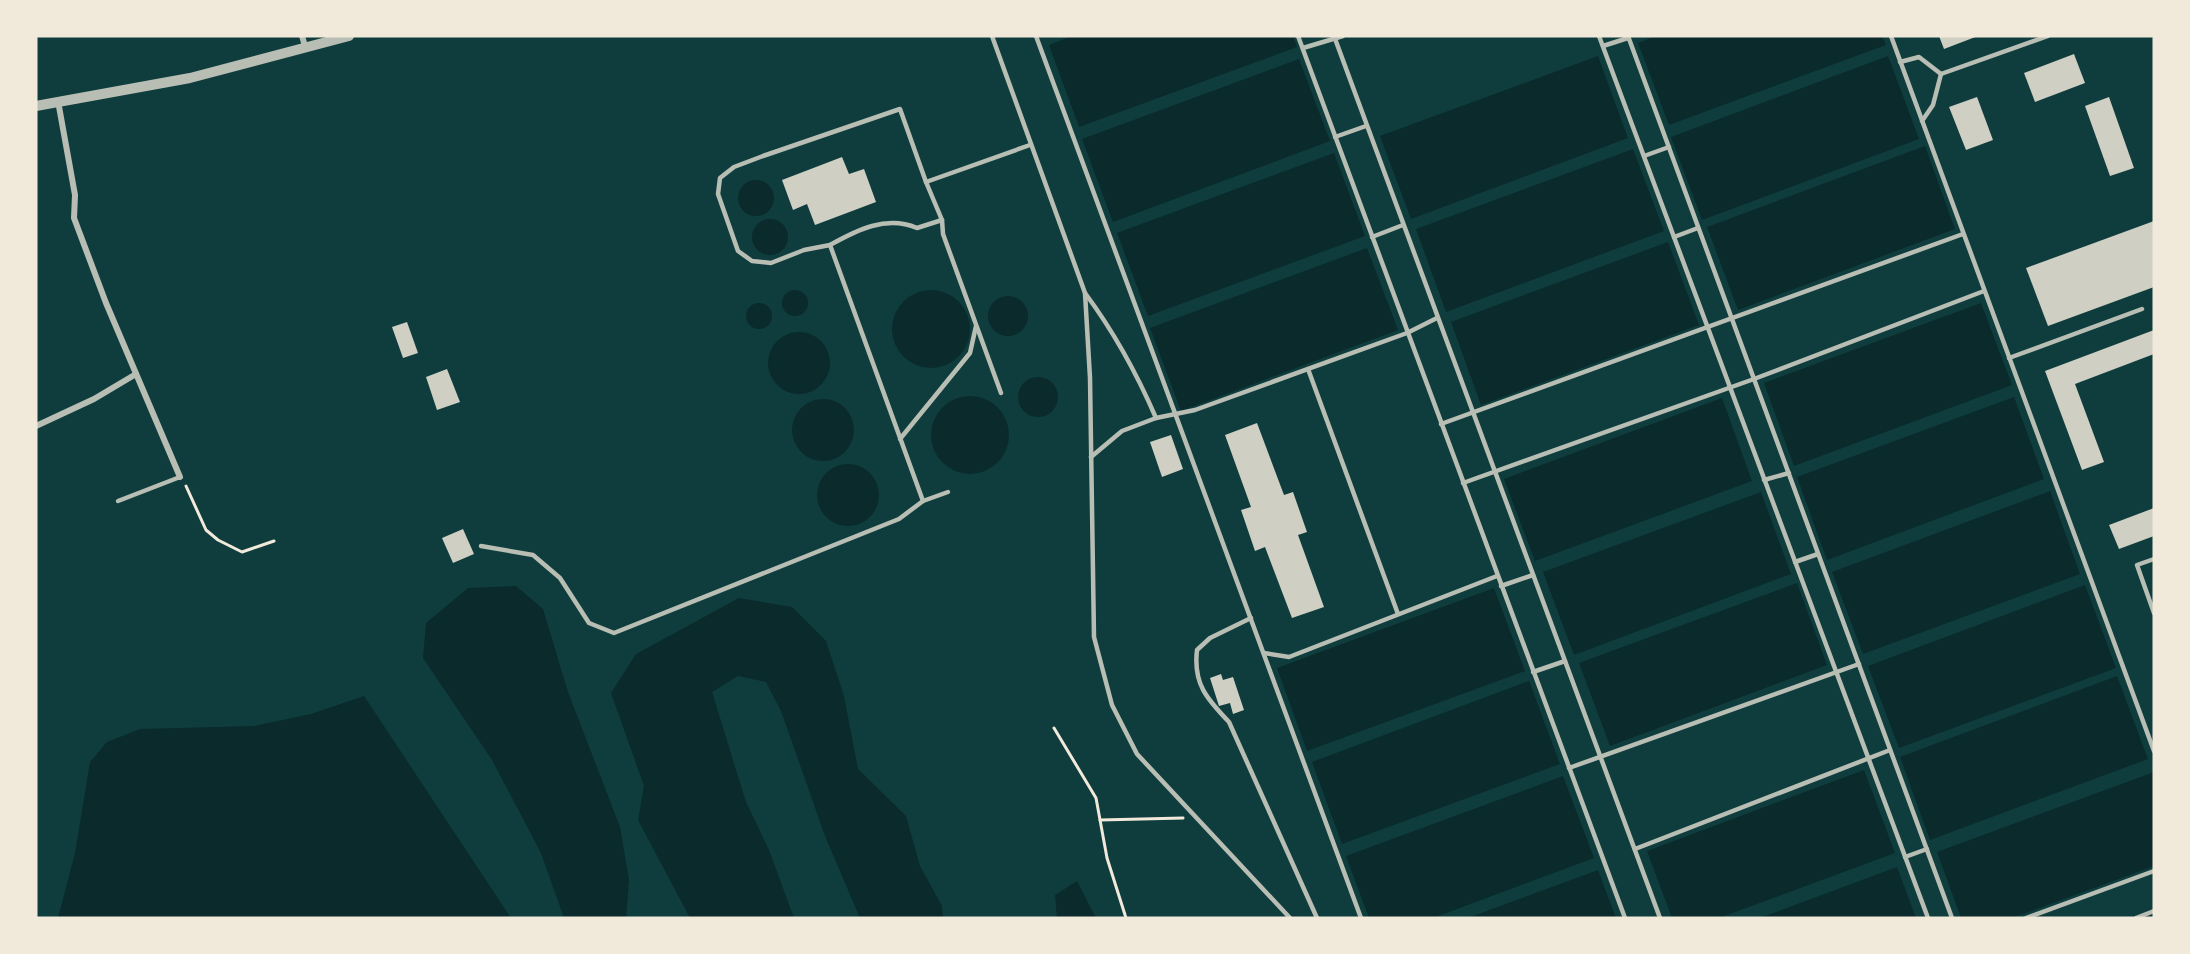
<svg xmlns="http://www.w3.org/2000/svg" width="2190" height="954" font-family="Quicksand,sans-serif">
  <style>
    .water { fill: #0a2a2b }
    .building { fill: #cfcfc3 }
    .lines { fill: none; stroke-linecap: round; stroke-linejoin: round }
    .path { stroke: #f1e9da; stroke-width: 3 }
    .service { stroke: #b8beb3; stroke-width: 4.5 }
    .minor { stroke: #b8beb3; stroke-width: 6 }
    .tertiary { stroke: #b8beb3; stroke-width: 10 }
  </style>
  <rect width="100%" height="100%" fill="#0f3d3e"/>
  <g class="water">
    <polygon points="1072,36 1293,36 1297,47 1079,127 1049,45"/>
    <polygon points="1656,36 1882,36 1886,45 1669,125 1638,43"/>
    <polygon points="1598,56 1628,138 1411,219 1380,136"/>
    <polygon points="1888,56 1919,139 1702,220 1671,137"/>
    <polygon points="1299,59 1330,141 1113,222 1082,139"/>
    <polygon points="1925,146 1955,229 1738,310 1707,227"/>
    <polygon points="1633,149 1664,231 1446,312 1416,229"/>
    <polygon points="1334,153 1365,236 1148,316 1117,233"/>
    <circle cx="756" cy="198" r="18"/>
    <circle cx="770" cy="237" r="18"/>
    <polygon points="1668,242 1699,325 1481,405 1451,322"/>
    <polygon points="1367,248 1398,330 1181,411 1150,328"/>
    <circle cx="795" cy="303" r="13"/>
    <circle cx="931" cy="329" r="39"/>
    <circle cx="1008" cy="316" r="20"/>
    <circle cx="759" cy="316" r="13"/>
    <polygon points="1981,303 2012,385 1794,466 1764,383"/>
    <circle cx="799" cy="363" r="31"/>
    <circle cx="1038" cy="397" r="20"/>
    <circle cx="970" cy="435" r="39"/>
    <polygon points="2014,397 2044,479 1827,560 1797,477"/>
    <polygon points="1722,398 1752,481 1535,561 1504,479"/>
    <circle cx="823" cy="430" r="31"/>
    <circle cx="848" cy="495" r="31"/>
    <polygon points="2050,491 2080,574 1863,654 1832,572"/>
    <polygon points="1761,492 1791,574 1574,655 1543,572"/>
    <polygon points="1797,583 1827,665 1610,746 1579,663"/>
    <polygon points="2085,585 2116,668 1899,748 1868,666"/>
    <polygon points="516,586 543,609 568,692 620,827 629,880 626,918 564,918 541,853 492,760 423,658 426,623 468,588"/>
    <polygon points="1494,588 1525,671 1307,751 1277,668"/>
    <polygon points="739,598 792,607 826,641 844,696 858,769 906,816 920,866 942,906 943,918 860,918 825,836 781,711 766,682 738,676 712,692 746,802 769,850 794,918 690,918 638,820 644,786 611,693 636,654"/>
    <polygon points="2117,676 2148,759 1930,840 1900,757"/>
    <polygon points="1529,681 1560,764 1342,844 1312,762"/>
    <polygon points="364,696 511,918 58,918 75,853 90,762 107,742 140,729 254,726 311,714"/>
    <polygon points="1864,770 1895,853 1719,918 1672,918 1647,851"/>
    <polygon points="2154,772 2154,866 2012,918 1961,918 1937,852"/>
    <polygon points="1563,776 1594,858 1433,918 1369,918 1346,856"/>
    <polygon points="1897,867 1916,918 1760,918"/>
    <polygon points="1598,870 1616,918 1468,918"/>
    <polygon points="1077,881 1096,918 1057,918 1055,895"/>
  </g>
  <g class="building">
    <polygon points="1939,36 1978,36 1944,49"/>
    <polygon points="2074,54 2085,83 2035,102 2024,73"/>
    <polygon points="1977,97 1993,140 1966,150 1949,107"/>
    <polygon points="2109,97 2134,168 2110,176 2085,106"/>
    <polygon points="842,157 849,174 864,169 876,202 815,225 807,204 793,210 782,180"/>
    <polygon points="2154,221 2154,287 2048,326 2026,268"/>
    <polygon points="407,322 418,353 403,358 392,327"/>
    <polygon points="2154,330 2154,354 2075,384 2104,462 2082,470 2045,371"/>
    <polygon points="447,369 460,402 437,410 426,377"/>
    <polygon points="1257,423 1284,495 1293,492 1307,532 1298,535 1324,607 1292,618 1265,547 1255,551 1241,510 1251,507 1225,435"/>
    <polygon points="1171,435 1183,469 1162,477 1150,442"/>
    <polygon points="2154,508 2154,536 2119,549 2109,525"/>
    <polygon points="463,529 474,554 453,563 442,538"/>
    <polygon points="1221,674 1223,680 1233,677 1244,710 1233,714 1230,703 1219,706 1210,678"/>
  </g>
  <g class="lines">
    <g class="path">
      <polyline points="186,486 206,530 218,540 242,552 274,541"/>
      <polyline points="1054,728 1096,798 1107,858 1126,918"/>
      <polyline points="1100,820 1183,818"/>
    </g>
    <g class="service">
      <polyline points="992,36 1085,293 1090,378 1094,637 1112,705 1137,754 1290,918"/>
      <polyline points="1036,36 1361,918"/>
      <polyline points="1298,36 1625,918"/>
      <polyline points="1334,36 1660,918"/>
      <polyline points="1599,36 1928,918"/>
      <polyline points="1628,36 1952,918"/>
      <polyline points="1891,36 2154,751"/>
      <polyline points="1603,46 1628,38"/>
      <polyline points="1303,48 1343,36"/>
      <polyline points="1900,62 1919,57 1941,74 2048,36"/>
      <polyline points="1922,121 1933,105 1941,74"/>
      <polyline points="1335,137 1366,126"/>
      <polyline points="1644,156 1669,147"/>
      <polyline points="942,220 943,234 1001,393"/>
      <polyline points="1372,237 1403,225"/>
      <polyline points="1674,237 1698,228"/>
      <polyline points="830,245 804,250 771,263 752,261 738,251 718,194 720,178 734,167 763,156 900,109 926,182 1030,145"/>
      <path d="M1085,293C1114,332 1137,374 1156,418"/>
      <polyline points="2009,358 2142,309"/>
      <polyline points="1308,369 1398,614"/>
      <polyline points="1441,424 1963,234"/>
      <polyline points="900,439 970,353 976,326"/>
      <polyline points="1091,457 1122,431 1156,418 1195,410 1407,333 1437,318"/>
      <polyline points="1764,480 1789,473"/>
      <polyline points="1463,483 1754,379 1984,291"/>
      <polyline points="118,501 180,477"/>
      <polyline points="923,501 948,492"/>
      <path d="M481,546L533,555L560,578L589,623L614,633L899,519L923,501L830,245C857,230 886,215 917,228L942,220L926,182"/>
      <polyline points="2154,559 2137,565 2154,613"/>
      <polyline points="1795,562 1818,554"/>
      <polyline points="1501,586 1533,575"/>
      <path d="M1251,618L1210,638L1197,650C1193,684 1207,699 1229,722L1317,918"/>
      <polyline points="1264,653 1289,657 1497,576"/>
      <polyline points="1533,672 1565,661"/>
      <polyline points="1569,768 1859,664"/>
      <polyline points="1635,849 1890,750"/>
      <polyline points="1905,857 1927,849"/>
      <polyline points="2026,918 2154,871"/>
      <polyline points="2136,918 2154,911"/>
    </g>
    <g class="minor">
      <polyline points="302,36 305,46"/>
      <polyline points="58,101 75,195 74,218 106,303 180,477"/>
      <polyline points="36,426 94,399 136,374"/>
    </g>
    <polyline class="tertiary" points="36,106 190,78 349,36"/>
  </g>
  <rect width="2190" height="954" fill="none" stroke="#f1e9da" stroke-width="75"/>
</svg>
